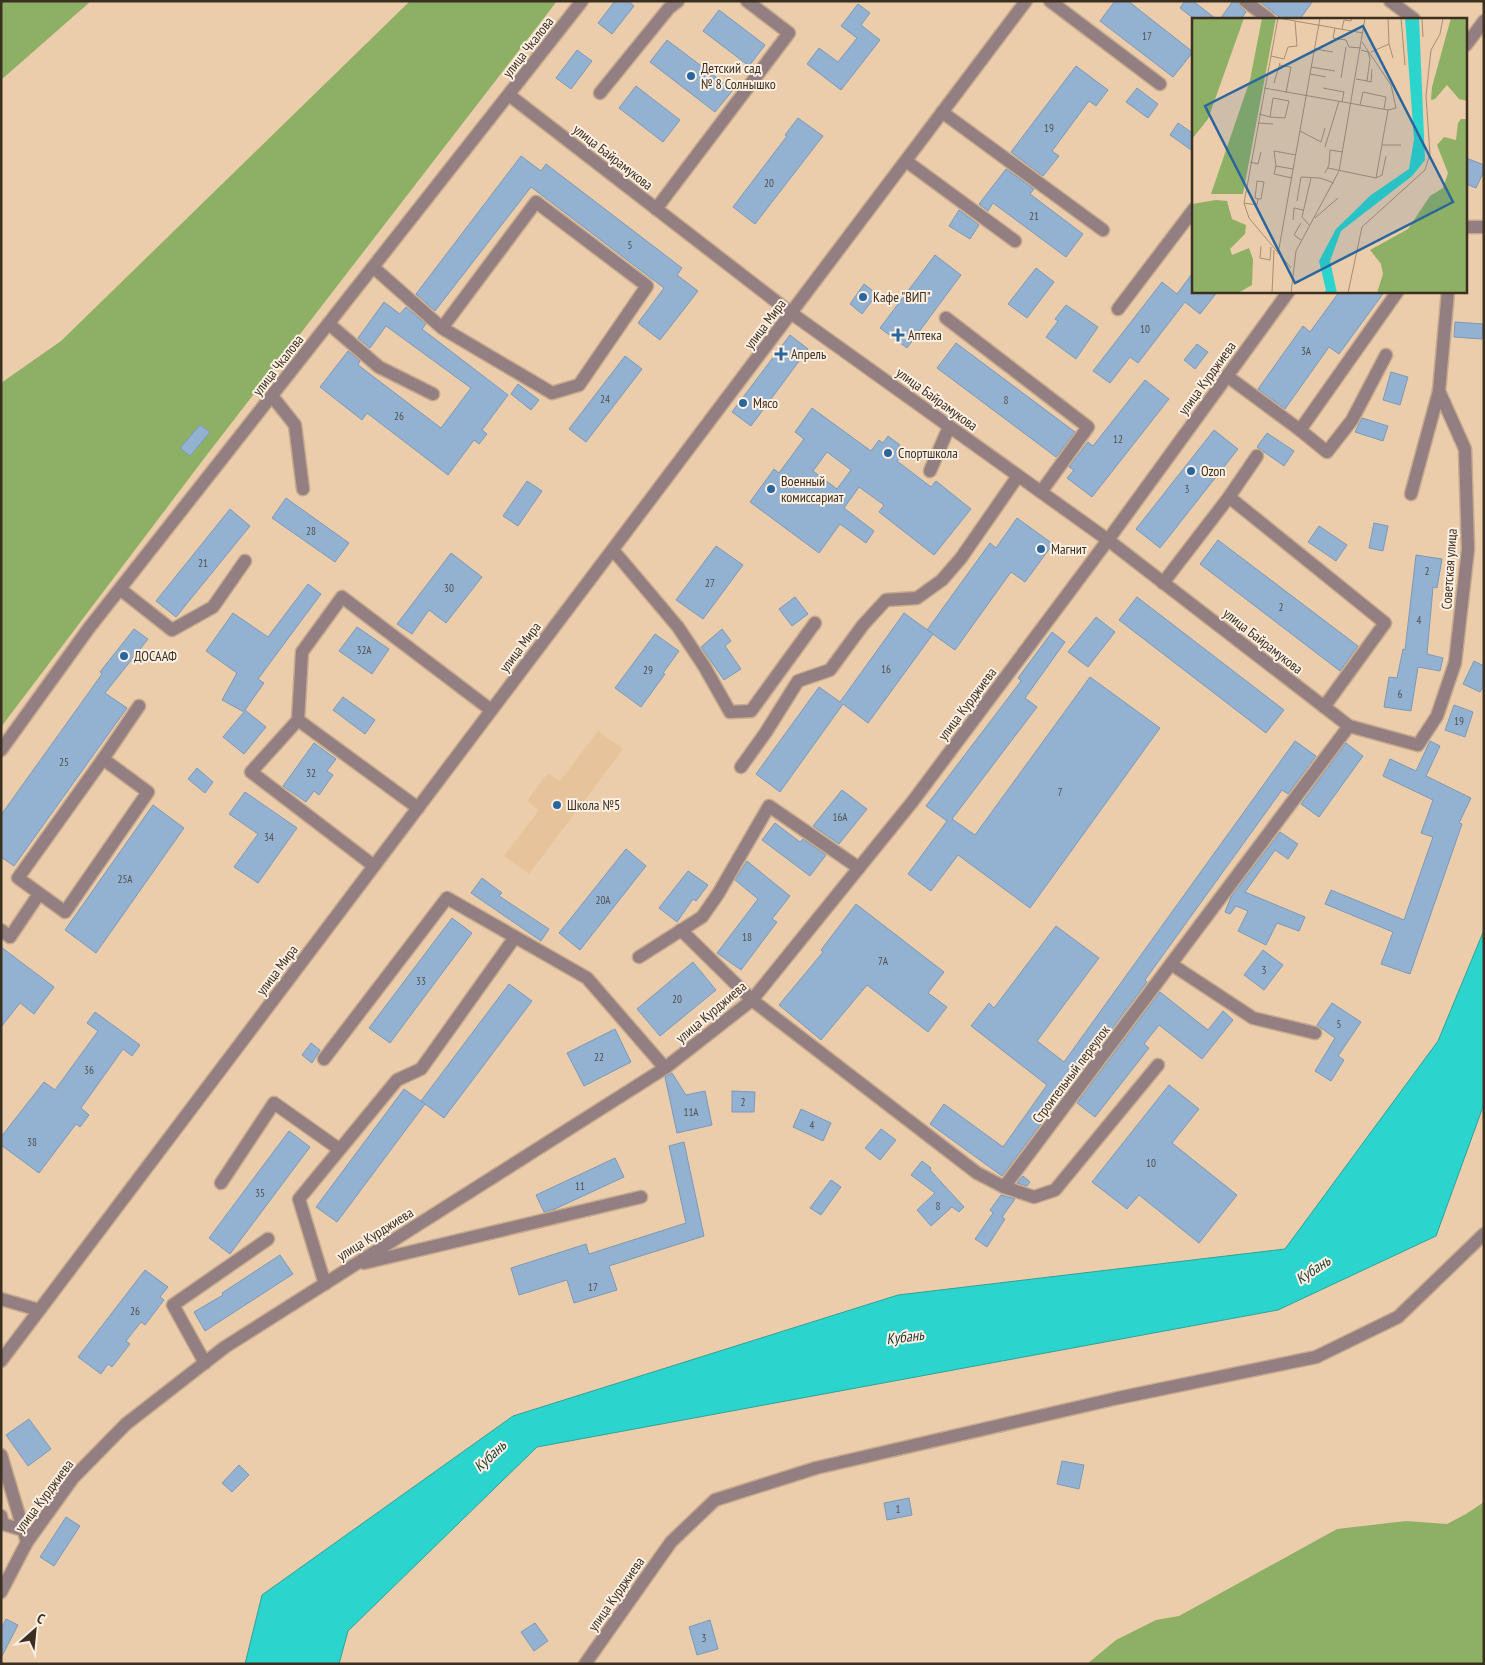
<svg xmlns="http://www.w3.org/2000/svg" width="1485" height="1665" font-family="'PT Sans Narrow',sans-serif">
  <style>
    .built { fill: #e7c39b }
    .green { fill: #8db065 }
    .water { fill: #2bd4cc; stroke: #30a299 }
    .building { fill: #93b2d2; stroke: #7b99b8; fill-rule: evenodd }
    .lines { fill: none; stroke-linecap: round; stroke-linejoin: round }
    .minor-casing { stroke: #c5aa8d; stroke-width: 15 }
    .minor { stroke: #937e81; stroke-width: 12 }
    .poi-dot { fill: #2a669e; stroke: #fef1e3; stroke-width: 2 }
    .labels { text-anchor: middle; stroke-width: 4; stroke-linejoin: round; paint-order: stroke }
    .number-label { font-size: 11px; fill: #51504d }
    .street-label { font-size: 14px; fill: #3b2f21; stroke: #fef1e3 }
    .poi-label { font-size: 14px; fill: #3b2f21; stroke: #fef1e3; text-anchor: start }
    .water-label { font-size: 15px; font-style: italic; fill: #223c39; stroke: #fef1e3 }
    .inset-road { fill: none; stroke: #a58e74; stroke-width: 1 }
    .view { fill: #2a669e; fill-opacity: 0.15; stroke: #2a669e; stroke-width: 2.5 }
    .inset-edge { fill: none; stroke: #3b2f21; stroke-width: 2.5 }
  </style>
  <rect width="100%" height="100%" fill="#eccdab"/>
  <polygon class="built" points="598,731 623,749 529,874 504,856 539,810 527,801 548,773 560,781"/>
  <g class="green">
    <polygon points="1,1 91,1 1,80"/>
    <polygon points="410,1 557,1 206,456 1,727 1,383 61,341"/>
    <polygon points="1484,1502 1484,1664 1087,1664 1116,1640 1156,1620 1179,1616 1337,1529 1406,1521 1447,1524 1466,1514"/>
  </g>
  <polygon class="water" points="1484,930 1484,1104 1436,1236 1278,1310 537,1447 348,1631 339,1664 245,1664 262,1595 513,1416 898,1295 1285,1249 1438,1041"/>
  <g class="building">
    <polygon points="615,1 628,1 634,6 612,34 598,23"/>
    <polygon points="1115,1 1128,1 1193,52 1173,77 1100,21"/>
    <polygon points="1185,1 1193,1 1216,19 1194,19 1180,8"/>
    <polygon points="1233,1 1237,1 1240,7 1246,12 1241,19 1220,19"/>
    <polygon points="1259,1 1313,1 1300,19 1282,19"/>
    <polygon points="858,4 870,13 861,25 880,40 841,90 807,64 819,48 838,62 857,38 841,26"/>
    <polygon points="719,10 765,45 749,66 703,31"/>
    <polygon points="667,40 733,90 715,112 650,62"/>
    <polygon points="577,50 592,61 571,89 556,78"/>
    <polygon points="1076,66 1108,90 1096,106 1089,101 1052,151 1059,156 1043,176 1011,152"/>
    <polygon points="636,86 680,120 663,142 619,108"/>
    <polygon points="1137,88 1158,104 1148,118 1126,102"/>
    <polygon points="798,118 823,136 755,224 733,207 787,136 785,135"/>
    <polygon points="1178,123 1194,134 1194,152 1170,135"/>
    <polygon points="521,156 541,171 546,164 682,268 677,275 698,291 660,340 638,323 664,288 531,187 435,311 416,294"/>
    <polygon points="1466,158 1484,165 1484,171 1476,188 1466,184"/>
    <polygon points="1006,169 1034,189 1030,194 1083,234 1066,257 993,203 988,211 979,204"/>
    <polygon points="959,210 979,225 970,239 949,226"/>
    <polygon points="935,255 961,275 907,348 880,328"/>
    <polygon points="1036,268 1054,282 1027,318 1008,304"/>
    <polygon points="1194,271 1194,291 1218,291 1200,314 1185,302 1138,363 1130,357 1110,383 1093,371 1162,282 1177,294"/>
    <polygon points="864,284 877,294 862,314 850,304"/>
    <polygon points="1340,291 1385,291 1339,354 1329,347 1285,409 1258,389 1303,326 1310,332"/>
    <polygon points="384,302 400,314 406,307 426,324 422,329 508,395 482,430 487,434 479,444 474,440 448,475 367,413 362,420 320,387 348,351 360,361 358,365 441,428 471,388 386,326 370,348 358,338"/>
    <polygon points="1066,305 1098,327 1076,359 1046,337 1058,321 1055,319"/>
    <polygon points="1455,322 1483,324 1482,339 1454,337"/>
    <polygon points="790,335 808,349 751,426 732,412"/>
    <polygon points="956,343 1075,432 1056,457 937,368"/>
    <polygon points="1197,344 1208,352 1195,369 1184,360"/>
    <polygon points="625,356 642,369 586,442 569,429"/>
    <polygon points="1391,372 1408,377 1400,405 1383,400"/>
    <polygon points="1145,380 1169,399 1092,497 1067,478 1074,470 1069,467 1088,442 1093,446"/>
    <polygon points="518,384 539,400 531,410 511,394"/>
    <path d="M812,408L871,451L879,440L883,443L888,436L900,445L895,452L901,456L897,461L931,487L936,481L971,509L934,555L879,512L884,505L859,487L844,508L874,531L866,543L840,524L819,553L750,502L774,469L779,473L804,439L795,432ZM827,452L851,470L837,489L813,471Z"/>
    <polygon points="1362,418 1388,426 1383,441 1355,432"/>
    <polygon points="200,425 210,432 190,456 180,448"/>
    <polygon points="1214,430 1238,449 1160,548 1136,529"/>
    <polygon points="1267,433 1294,451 1284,466 1257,447"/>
    <polygon points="527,481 542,491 518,526 503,516"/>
    <polygon points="286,498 349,543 335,562 272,518"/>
    <polygon points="230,509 250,526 176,617 156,601"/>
    <polygon points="1017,518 1053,544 1025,582 1011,572 955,650 927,630 990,543 996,548"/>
    <polygon points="1374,523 1388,526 1383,551 1369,548"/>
    <polygon points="1319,526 1347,545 1336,561 1308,542"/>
    <polygon points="1218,540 1358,646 1340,671 1200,564"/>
    <polygon points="716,546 743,565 703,619 676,600"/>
    <polygon points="451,553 482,577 446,623 429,610 412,634 397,624"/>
    <polygon points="1416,555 1442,559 1437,588 1433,587 1427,654 1443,658 1440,671 1418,667 1411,711 1384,707 1389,677 1397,678 1403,649 1405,650"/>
    <polygon points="308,584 321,594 258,679 264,683 245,710 266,727 244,754 223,737 244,712 222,700 237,673 206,651 233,613 268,637"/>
    <polygon points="795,597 808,614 792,626 779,609"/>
    <polygon points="1137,597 1284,710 1266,733 1119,620"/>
    <polygon points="904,613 933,634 868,723 843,704 780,792 756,774 819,687 840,702"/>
    <polygon points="1096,617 1115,632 1088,667 1068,652"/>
    <polygon points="357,627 389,649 372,674 339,651"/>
    <polygon points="134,629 148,639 105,693 127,708 14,866 1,857 1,815 102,674 100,672"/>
    <polygon points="722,629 731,641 725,646 741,669 724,680 701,647"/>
    <polygon points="1052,632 1065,642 1025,698 1037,707 952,819 975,835 1090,677 1160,728 1030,908 958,855 931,891 908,874 947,821 926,806 1021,681 1018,678"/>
    <polygon points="655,634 679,651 663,673 665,674 641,707 615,688"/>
    <polygon points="1474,661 1484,666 1484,685 1480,692 1463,684"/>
    <polygon points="343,697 375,720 365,734 333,710"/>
    <polygon points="1454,705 1473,712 1465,737 1445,730"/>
    <polygon points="1295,741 1316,756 1288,794 1282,790 1145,980 1147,982 1002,1176 930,1124 944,1104 1003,1147 1047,1085 971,1026 989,1003 994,1008 1056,926 1099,958 1037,1041 1064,1062"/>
    <polygon points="1430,741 1440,746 1426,776 1471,798 1459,823 1462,824 1410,974 1381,964 1393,932 1325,904 1331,890 1404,920 1433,837 1421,833 1433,800 1383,776 1390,759 1416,771"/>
    <polygon points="314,743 336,759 327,771 333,775 319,795 314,791 306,802 283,786"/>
    <polygon points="1346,743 1363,756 1319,817 1301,804"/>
    <polygon points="197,768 213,782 205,793 188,779"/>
    <polygon points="842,790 867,809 839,844 813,826"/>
    <polygon points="245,792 297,828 258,883 234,867 258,834 229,814"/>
    <polygon points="153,805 184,828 96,953 65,930"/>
    <polygon points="775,823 800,842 803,839 826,855 810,876 762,840"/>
    <polygon points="1280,832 1298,844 1288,859 1275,850 1245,892 1305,917 1299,931 1277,923 1266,945 1238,931 1248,911 1236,906 1230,914 1225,912 1231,897"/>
    <polygon points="626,849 646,866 580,950 559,933"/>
    <polygon points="747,861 790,896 772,919 777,922 741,970 717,953 758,899 735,880"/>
    <polygon points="688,871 708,885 696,901 693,899 677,922 659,908"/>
    <polygon points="482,878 502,893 499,896 549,929 541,941 471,893"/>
    <polygon points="856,904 944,972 928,993 947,1007 928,1032 867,985 821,1040 779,1005 823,952 821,950"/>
    <polygon points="452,918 472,933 390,1043 369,1028"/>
    <polygon points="1,947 54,987 34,1014 20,1003 1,1027"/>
    <polygon points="1263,950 1283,965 1264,990 1244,975"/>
    <polygon points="693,962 716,990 660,1036 637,1009"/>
    <polygon points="509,984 532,1001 444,1118 421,1101"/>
    <polygon points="1160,992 1208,1030 1223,1011 1233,1020 1202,1059 1159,1025 1144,1044 1149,1048 1095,1117 1077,1103"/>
    <polygon points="1332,1003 1361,1022 1338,1056 1344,1060 1331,1081 1315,1071 1335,1038 1317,1025"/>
    <polygon points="95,1012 140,1045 132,1056 123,1049 81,1108 89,1115 80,1127 76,1124 39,1173 1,1145 1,1137 44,1082 55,1090 98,1031 87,1023"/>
    <polygon points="615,1029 631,1062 584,1086 567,1053"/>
    <polygon points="311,1043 320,1050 312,1063 302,1055"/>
    <polygon points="672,1073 686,1095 705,1091 712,1125 677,1133 665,1077"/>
    <polygon points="1169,1085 1199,1109 1172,1143 1237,1195 1199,1243 1139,1195 1127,1209 1092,1182"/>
    <polygon points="404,1089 425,1104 337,1222 316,1207"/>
    <polygon points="732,1091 755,1092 754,1112 732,1112"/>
    <polygon points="801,1109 831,1123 823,1141 793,1127"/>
    <polygon points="881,1129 896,1140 880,1160 865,1148"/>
    <polygon points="289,1131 310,1147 230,1254 209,1238"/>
    <polygon points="684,1142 704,1236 609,1266 617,1290 574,1303 567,1280 519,1295 511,1268 586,1244 589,1254 686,1223 669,1146"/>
    <polygon points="615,1158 624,1177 555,1209 544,1212 536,1195"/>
    <polygon points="922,1161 931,1168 930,1170 964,1207 959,1212 952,1207 931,1226 917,1210 935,1193 911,1175"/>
    <polygon points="1023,1176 1030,1182 1027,1186 1017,1183"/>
    <polygon points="831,1180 841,1187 821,1215 810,1208"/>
    <polygon points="1001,1195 1015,1199 1002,1217 1005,1219 987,1247 975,1239 993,1213 990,1210"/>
    <polygon points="280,1255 293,1274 205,1331 194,1312 223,1295 222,1293"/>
    <polygon points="145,1270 168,1287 160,1297 164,1300 145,1325 141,1322 126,1341 130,1344 112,1367 108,1364 101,1374 78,1357"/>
    <polygon points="29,1419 51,1449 28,1466 6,1435"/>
    <polygon points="1062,1461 1084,1465 1079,1489 1057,1484"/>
    <polygon points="239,1465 249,1475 232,1492 222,1483"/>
    <polygon points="909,1498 912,1515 887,1520 884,1503"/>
    <polygon points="66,1517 80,1526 54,1566 40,1557"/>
    <polygon points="6,1619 18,1625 1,1658 1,1629"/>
    <polygon points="710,1620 718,1649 697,1655 689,1627"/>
    <polygon points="535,1623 548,1641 534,1651 521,1632"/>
  </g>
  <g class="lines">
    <defs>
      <g id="minor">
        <polyline points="1050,1 1160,84"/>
        <polyline points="1245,1 1269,19"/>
        <polyline points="1390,1 1414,19"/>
        <polyline points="1466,45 1484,21"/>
        <polyline points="600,93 669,8 678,1"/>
        <polyline points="509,95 791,313 1108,540 1349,726 1418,745 1437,716 1455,663 1468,549 1465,449 1439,391 1448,291"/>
        <polyline points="942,112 1103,230"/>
        <polyline points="906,161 1015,241"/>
        <polyline points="656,209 789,33 747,1"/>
        <polyline points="1466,227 1484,227"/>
        <polyline points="373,267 442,328 552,393 579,385 647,286 536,202 442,328"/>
        <polyline points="1118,309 1194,209"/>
        <polyline points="946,318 1088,427 1041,492"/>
        <polyline points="329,324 379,367 433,394"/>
        <polyline points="1227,376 1300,430 1398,291"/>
        <polyline points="272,396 295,425 303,489"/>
        <polyline points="1300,430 1327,452 1352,420 1386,355"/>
        <polyline points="930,471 949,427"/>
        <polyline points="1411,494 1439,391"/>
        <polyline points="1229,497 1257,456"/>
        <polyline points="613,550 678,627 704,666 730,712 751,711 815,623"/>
        <polyline points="1163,583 1229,497 1385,623 1324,707"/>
        <polyline points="120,589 172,630 213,607 245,561"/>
        <polyline points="298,720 302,652 342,597 491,710"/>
        <polyline points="1,750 89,628 582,1"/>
        <polygon points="103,759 148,792 65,912 18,878"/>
        <polyline points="103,759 139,706"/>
        <polyline points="741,767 766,732 798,681 830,670 863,625 886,600 917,598 942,580 961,558 1018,476"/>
        <polyline points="374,866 251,772 298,720 418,808"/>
        <polyline points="1,930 10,937 39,894"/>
        <polyline points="681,930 752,1000 977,1173 1004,1187 1034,1197 1055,1190 1158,1065"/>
        <polyline points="639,957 702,917 718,894 769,806 859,868"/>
        <polyline points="1171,964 1253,1018 1315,1033"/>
        <polyline points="324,1059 447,898 587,978 665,1068"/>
        <polyline points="221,1183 274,1103 339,1149"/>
        <polyline points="1004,1187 1349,726"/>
        <polyline points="364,1263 641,1197"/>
        <polyline points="325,1284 299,1199 397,1080 421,1069 515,937"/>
        <polyline points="1,1299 39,1310"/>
        <polyline points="1,1361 1026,1"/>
        <polyline points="205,1363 173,1305 268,1239"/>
        <polyline points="1,1455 27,1542"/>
        <polyline points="1,1516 3,1524 23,1530"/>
        <polyline points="1,1592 27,1542 73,1478 126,1424 225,1347 665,1068 752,1000 913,801 1108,540 1289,291"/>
        <polyline points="585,1664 671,1542 715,1500 816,1468 1118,1398 1316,1357 1398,1317 1484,1234"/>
      </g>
    </defs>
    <use href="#minor" class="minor-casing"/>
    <use href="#minor" class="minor"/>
  </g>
  <g class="poi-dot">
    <circle cx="691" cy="76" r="5"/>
    <circle cx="863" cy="297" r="5"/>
    <path d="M895.5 327.5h5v5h5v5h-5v5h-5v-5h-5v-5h5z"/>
    <path d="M778.5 346.5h5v5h5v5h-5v5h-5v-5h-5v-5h5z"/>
    <circle cx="743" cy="403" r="5"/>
    <circle cx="888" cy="453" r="5"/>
    <circle cx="1191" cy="471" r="5"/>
    <circle cx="771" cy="489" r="5"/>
    <circle cx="1041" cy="549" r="5"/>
    <circle cx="124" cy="656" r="5"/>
    <circle cx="557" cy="805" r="5"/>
  </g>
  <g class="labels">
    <g class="number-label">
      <text x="1147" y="40">17</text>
      <text x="1049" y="132">19</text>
      <text x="769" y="187">20</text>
      <text x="1034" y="220">21</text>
      <text x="630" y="249">5</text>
      <text x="1145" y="333">10</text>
      <text x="1306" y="355">3А</text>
      <text x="605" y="403">24</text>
      <text x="1006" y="404">8</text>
      <text x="399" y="420">26</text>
      <text x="1118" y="443">12</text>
      <text x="1187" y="493">3</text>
      <text x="311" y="535">28</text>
      <text x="203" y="567">21</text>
      <text x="1427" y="575">2</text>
      <text x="710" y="587">27</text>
      <text x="449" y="592">30</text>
      <text x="1281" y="611">2</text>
      <text x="1419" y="624">4</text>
      <text x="364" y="654">32А</text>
      <text x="886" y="673">16</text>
      <text x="648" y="674">29</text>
      <text x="1400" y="698">6</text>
      <text x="1459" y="725">19</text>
      <text x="64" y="766">25</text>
      <text x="311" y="777">32</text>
      <text x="1060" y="796">7</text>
      <text x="840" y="821">16А</text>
      <text x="269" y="841">34</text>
      <text x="125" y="883">25А</text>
      <text x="603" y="904">20А</text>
      <text x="747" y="941">18</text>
      <text x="883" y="965">7А</text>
      <text x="1264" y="974">3</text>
      <text x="421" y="985">33</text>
      <text x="677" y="1003">20</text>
      <text x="1339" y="1028">5</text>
      <text x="599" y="1061">22</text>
      <text x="89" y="1074">36</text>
      <text x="743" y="1106">2</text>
      <text x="691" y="1116">11А</text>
      <text x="812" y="1129">4</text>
      <text x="32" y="1146">38</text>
      <text x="1151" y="1167">10</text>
      <text x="580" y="1190">11</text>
      <text x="260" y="1197">35</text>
      <text x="938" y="1210">8</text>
      <text x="593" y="1291">17</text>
      <text x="135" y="1315">26</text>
      <text x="898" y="1513">1</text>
      <text x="704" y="1642">3</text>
    </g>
    <g class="street-label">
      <text transform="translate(528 47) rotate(-52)" y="5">улица Чкалова</text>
      <text transform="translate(613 157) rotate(38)" y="5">улица Байрамукова</text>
      <text transform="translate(765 324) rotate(-53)" y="5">улица Мира</text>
      <text transform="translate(278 365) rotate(-52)" y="5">улица Чкалова</text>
      <text transform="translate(1207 378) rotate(-54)" y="5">улица Курджиева</text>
      <text transform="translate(937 399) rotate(36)" y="5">улица Байрамукова</text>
      <text transform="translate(1449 569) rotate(-86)" y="5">Советская улица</text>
      <text transform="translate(1263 641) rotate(38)" y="5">улица Байрамукова</text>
      <text transform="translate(520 647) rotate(-53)" y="5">улица Мира</text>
      <text transform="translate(967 704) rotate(-53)" y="5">улица Курджиева</text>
      <text transform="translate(277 970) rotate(-53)" y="5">улица Мира</text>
      <text transform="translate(711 1012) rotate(-40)" y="5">улица Курджиева</text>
      <text transform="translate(1071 1074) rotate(-53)" y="5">Строительный переулок</text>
      <text transform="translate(375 1234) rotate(-32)" y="5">улица Курджиева</text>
      <text transform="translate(44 1496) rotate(-53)" y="5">улица Курджиева</text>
      <text transform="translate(616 1594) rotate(-55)" y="5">улица Курджиева</text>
    </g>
    <g class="poi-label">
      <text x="701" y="73">Детский сад<tspan x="701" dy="16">№ 8 Солнышко</tspan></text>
      <text x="873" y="302">Кафе "ВИП"</text>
      <text x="908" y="340">Аптека</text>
      <text x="791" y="359">Апрель</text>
      <text x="753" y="408">Мясо</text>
      <text x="898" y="458">Спортшкола</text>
      <text x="1201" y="476">Ozon</text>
      <text x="781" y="486">Военный<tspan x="781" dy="16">комиссариат</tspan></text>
      <text x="1051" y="554">Магнит</text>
      <text x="134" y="661">ДОСААФ</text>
      <text x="567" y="810">Школа №5</text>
    </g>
    <g class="water-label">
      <text transform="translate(1313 1270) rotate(-34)" y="5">Кубань</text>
      <text transform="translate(905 1337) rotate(-7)" y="5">Кубань</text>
      <text transform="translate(490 1456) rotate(-43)" y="5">Кубань</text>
    </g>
  </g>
  <g transform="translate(1192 18)">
    <rect width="275" height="275" fill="#eccdab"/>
    <path d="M0,0H52L16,101L0,121ZM70,0H84L51,176H19L58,62ZM259,0H275V83L267,81L255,67L243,81L239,82L240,69ZM269,101H275V275H185L191,256L189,246L178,232L216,211L238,178L251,170L256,155L245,127L252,119L264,122L266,105ZM24,182L35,183L40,201L54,207L53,216L38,231L40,237L57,230L61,241L60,267L46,275H0V186Z" fill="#8db065"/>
    <path d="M213,0H227L233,142L220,158L149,213L138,243L145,275H132L134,272L127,243L144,211L179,177L217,151L222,121Z" fill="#2bd4cc"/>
    <path class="inset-road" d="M86,0L52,185L57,200L99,250M86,0L171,15M196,0L197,26L201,40M209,0L213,47M230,0L231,19M143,10L141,20L154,22L157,29L169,30M150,11L152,2L159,3L160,0M123,31L141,34M179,34L197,26M79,38L92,41L96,29L105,28L103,3M87,47L99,49L94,75M119,49L143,53M118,56L134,59M149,60L154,29M164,61L175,63L178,41L176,34L169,32M175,63L179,64L180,51M82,65L88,45M72,70L196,92L204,90L199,67L170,24M131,70L152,74L150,84M168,87L171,74L194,79L192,91M67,96L78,99L93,100L97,83L81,80L78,99M66,105L81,106M108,113L129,124L133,110M190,127H209M133,129L147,83M58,144L66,146L69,134M84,148L82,133L104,137M136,150L184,160M133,155L137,147L138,132L151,134M100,160L82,156L84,148L101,151M184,160L196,92M184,160L190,157L194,138M105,183L109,159L128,160L142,165M52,185L65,187L66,181H69L72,164L65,163L63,180L66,181M123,200L146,180M101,202L102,190L111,192M109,205L102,217L109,222M117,207L110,199L119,160M69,228L68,240L78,242L79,229M86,236L128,0M80,275L82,232M99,275L104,233L147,153L173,0M156,275L170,209L233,152L238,136L234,78L239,32L248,16L251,0"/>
    <path class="view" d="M171,8L261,184L103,265L13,88Z"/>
    <rect width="275" height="275" class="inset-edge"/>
  </g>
  <rect width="1485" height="1665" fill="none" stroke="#3b2f21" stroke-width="5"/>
  <g transform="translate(35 1630) rotate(27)" stroke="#fef1e3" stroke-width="4" paint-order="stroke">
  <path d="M0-4L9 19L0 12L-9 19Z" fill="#3b2f21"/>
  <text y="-8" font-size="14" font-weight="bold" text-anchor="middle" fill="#3b2f21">С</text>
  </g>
</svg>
